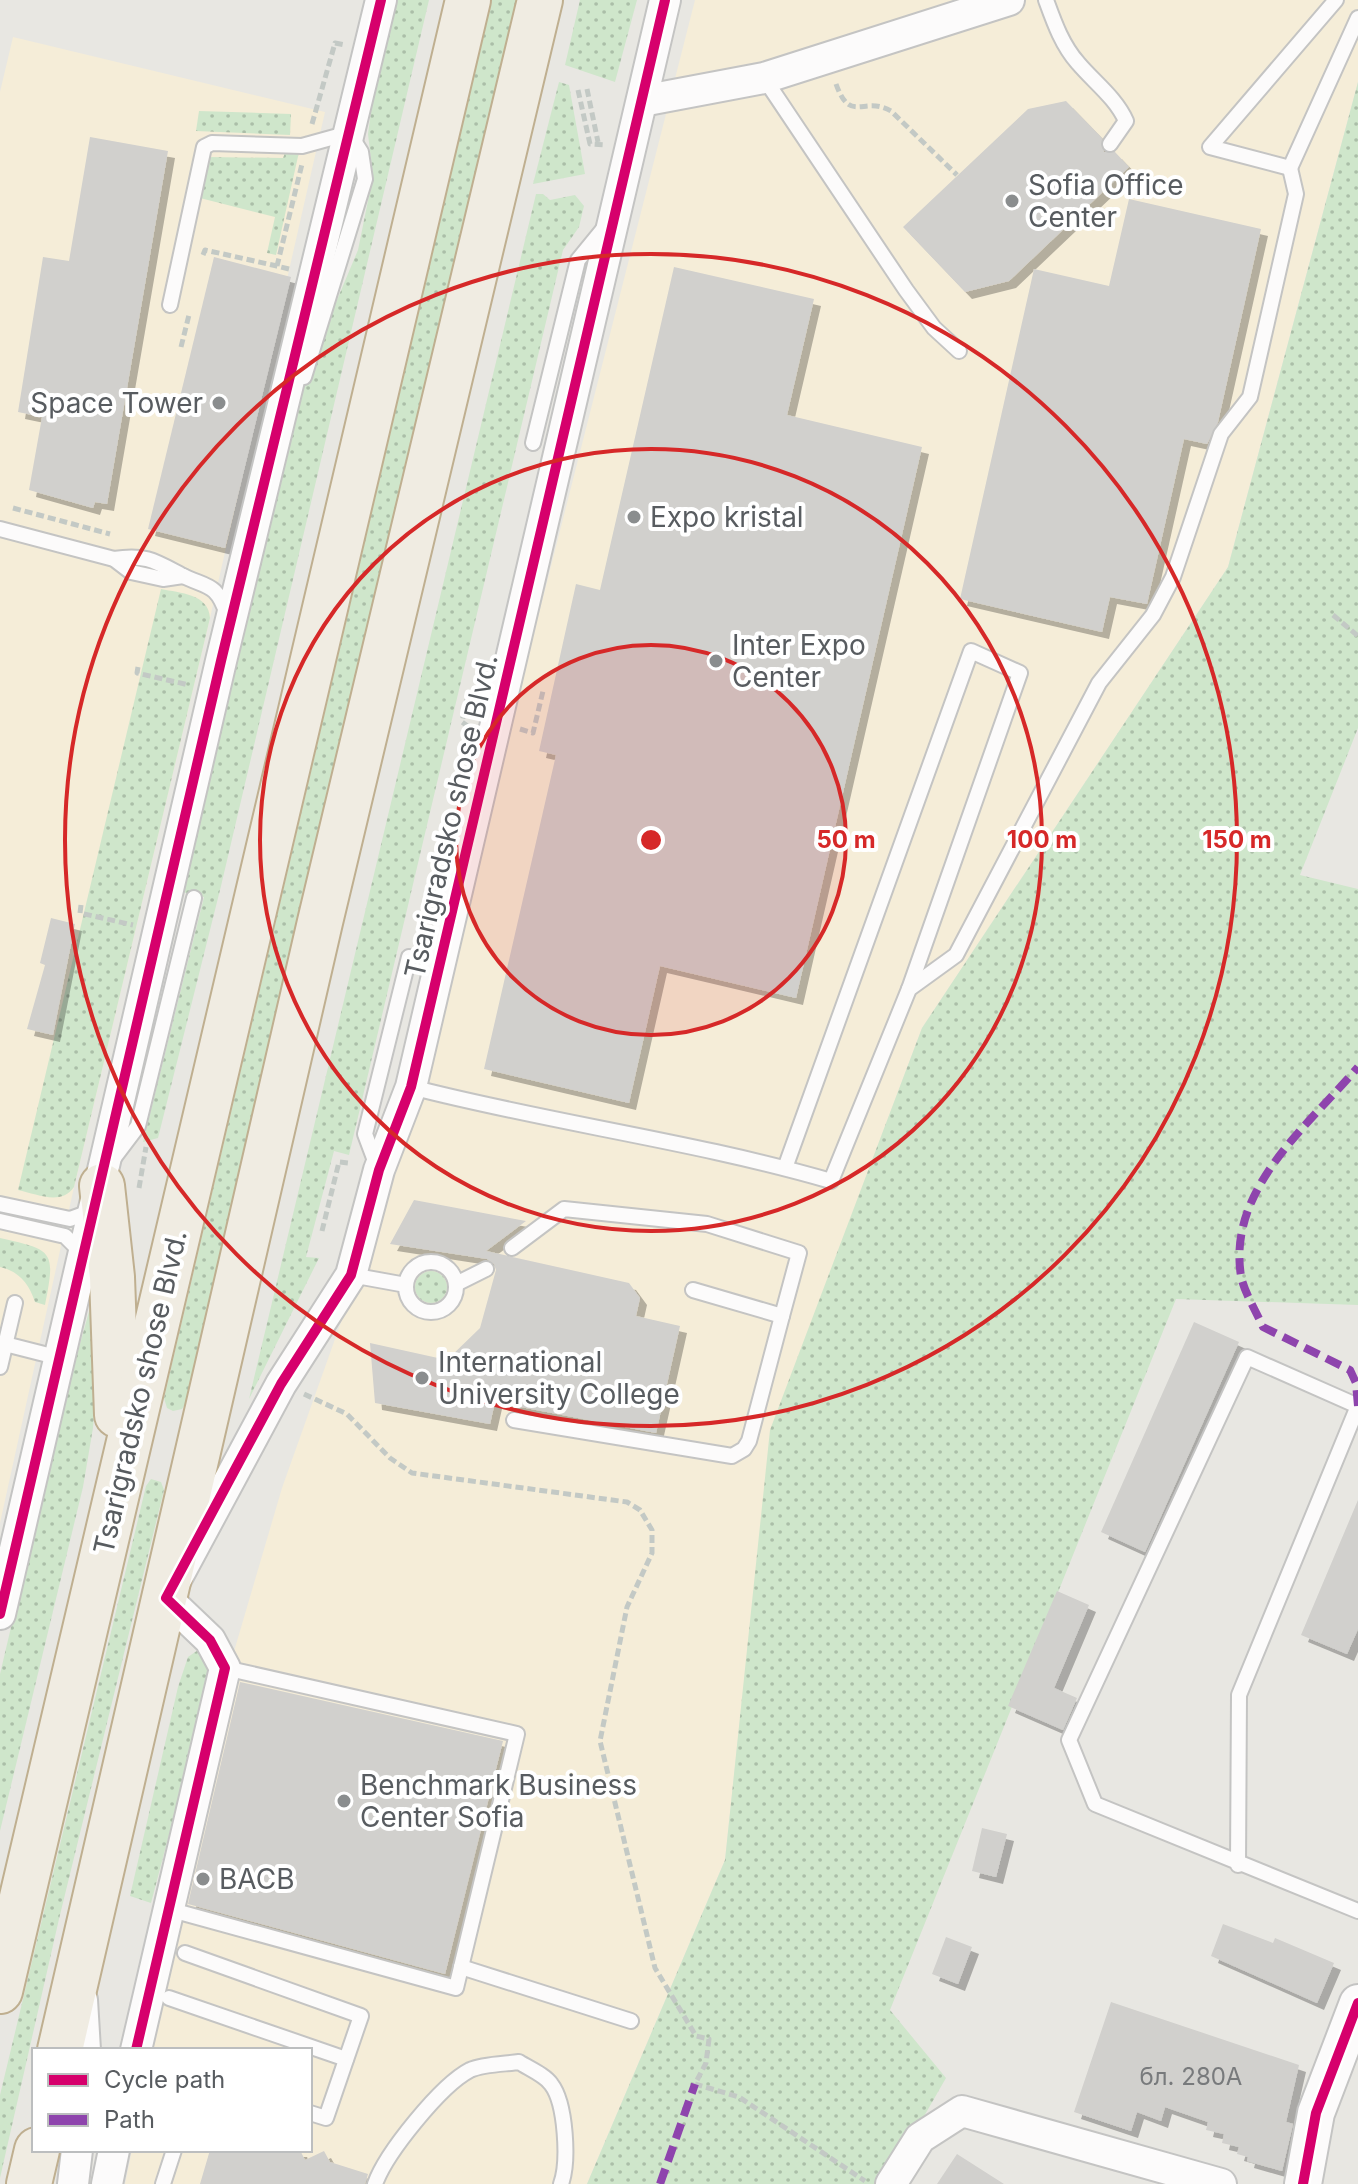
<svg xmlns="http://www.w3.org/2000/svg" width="1358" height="2184" font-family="Inter,sans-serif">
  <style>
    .commercial { fill: #f5edd8 }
    .grass { fill: url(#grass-dots) }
    .building { fill: #d1d0cd; filter: url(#shadow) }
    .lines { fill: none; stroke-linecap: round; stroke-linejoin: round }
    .service-casing { stroke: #c4c4c3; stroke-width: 18 }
    .minor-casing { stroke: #c4c4c3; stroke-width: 34 }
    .tertiary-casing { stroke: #c4c4c3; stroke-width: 40 }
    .trunk-casing { stroke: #bfaf90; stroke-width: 48 }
    .path { stroke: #c3c9c5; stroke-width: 5; stroke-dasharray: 8 4; stroke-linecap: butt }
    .service { stroke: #fcfbfb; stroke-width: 14 }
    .minor { stroke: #fcfbfb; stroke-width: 30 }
    .tertiary { stroke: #fcfbfb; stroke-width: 36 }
    .trunk { stroke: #f0ece2; stroke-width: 44 }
    .quiet { stroke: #8e44ad; stroke-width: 8; stroke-dasharray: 16 8; stroke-linecap: butt }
    .cycleway-casing { stroke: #fff; stroke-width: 15 }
    .cycleway { stroke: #d6006c; stroke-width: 10 }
    .ring { fill: none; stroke: #d62828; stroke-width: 4 }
    .poi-dot { fill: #8a8d8e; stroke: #fff; stroke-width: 3 }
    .labels { text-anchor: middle; stroke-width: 8; stroke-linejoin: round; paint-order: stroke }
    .number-label { font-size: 24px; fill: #787a7c }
    .poi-label { font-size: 28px; fill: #585c60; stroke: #fff; text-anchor: start }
    .street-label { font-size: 28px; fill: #585c60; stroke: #fff }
    .centre { fill: #d62828; stroke: #fff; stroke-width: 4 }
    .ring-label { font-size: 24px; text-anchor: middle; font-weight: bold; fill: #d62828; stroke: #fff; stroke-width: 8; stroke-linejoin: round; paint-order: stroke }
  </style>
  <defs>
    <pattern id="grass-dots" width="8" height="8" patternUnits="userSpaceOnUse" patternTransform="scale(2)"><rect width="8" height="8" fill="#cfe6cb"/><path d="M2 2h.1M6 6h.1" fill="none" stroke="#abbea8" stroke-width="1.8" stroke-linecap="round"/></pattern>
    <filter id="shadow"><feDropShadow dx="7" dy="7" stdDeviation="0" flood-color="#0004"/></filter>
  </defs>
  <rect width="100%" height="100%" fill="#e8e7e2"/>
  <g class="commercial">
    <polygon points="695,0 1358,0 1358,82 1228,567 922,1028 771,1430 725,1860 587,2184 125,2184 132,2150 310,2150 310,2050 153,2050 230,1665 282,1488 403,1148"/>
    <polygon points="13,37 325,112 210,618 74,1187 0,1523 0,92"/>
  </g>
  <g class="grass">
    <polygon points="393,0 429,0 221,886 158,1138 143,1142 204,897 182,892 303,381 358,250 373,176 368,134 378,59"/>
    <polygon points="492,0 516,0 186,1403 182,1409 173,1411 167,1408 164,1398"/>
    <polygon points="580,0 637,0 615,82 565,65"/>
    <polygon points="559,82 569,85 585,174 533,184"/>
    <polygon points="1358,82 1358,728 1300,875 1358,889 1358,1305 1176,1299 890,2010 946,2078 885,2184 587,2184 725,1860 770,1430 922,1028 1228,567"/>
    <polygon points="199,111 291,114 290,135 196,131"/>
    <polygon points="299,152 276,255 267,253 275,217 200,198 208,157 283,158 285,153"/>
    <polygon points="536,194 543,194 550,200 575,195 584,206 579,227 563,250 349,1155 334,1151 306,1257 319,1258 249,1399"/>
    <path d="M161,589C180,593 209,594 210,618L74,1187C61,1206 37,1194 18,1190Z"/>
    <path d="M0,1238C53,1250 56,1250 45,1305L35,1302C29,1283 18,1271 0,1267Z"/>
    <circle cx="431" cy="1287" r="16"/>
    <polygon points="98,1279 99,1346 93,1428 83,1487 0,1831 0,1674 65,1398"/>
    <polygon points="151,1479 161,1482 164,1490 59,1919 0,2178 0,2095 146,1486"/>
    <polygon points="201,1648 211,1665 210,1679 151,1903 130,1896 178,1687 188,1657"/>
  </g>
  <g class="building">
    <polygon points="1066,101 1102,138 1104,152 1115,152 1129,167 1009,281 965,292 903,227 1028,109"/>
    <polygon points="90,137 168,151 107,504 95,502 93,508 29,490 42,417 18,412 43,257 69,261"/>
    <polygon points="1129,199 1261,229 1218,422 1207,444 1184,439 1147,604 1110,597 1102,632 960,599 1034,269 1109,286"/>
    <polygon points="214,257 291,277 225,548 148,529"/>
    <polygon points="674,267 814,299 787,415 922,447 796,998 660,966 629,1103 484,1069 556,755 539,751 576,584 600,590"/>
    <polygon points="51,918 75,924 53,1035 27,1029 45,965 40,963"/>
    <polygon points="414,1200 526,1221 486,1251 629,1283 640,1298 636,1316 680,1326 656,1433 495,1402 490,1424 375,1403 370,1343 447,1360 480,1328 496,1270 494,1264 487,1259 390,1244"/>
    <polygon points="1194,1322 1239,1342 1145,1552 1101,1532"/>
    <polygon points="1358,1500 1358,1629 1347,1654 1301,1635"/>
    <polygon points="1057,1591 1089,1605 1054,1688 1077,1698 1063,1730 1008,1706"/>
    <polygon points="240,1682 503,1741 445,1974 188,1904"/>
    <polygon points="982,1828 1007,1834 996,1877 972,1871"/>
    <polygon points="1223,1924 1273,1943 1275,1938 1334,1963 1317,2003 1211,1956"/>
    <polygon points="946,1937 972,1947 958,1984 932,1974"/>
    <polygon points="1111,2002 1299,2065 1286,2122 1293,2124 1282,2171 1247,2161 1248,2157 1237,2154 1239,2147 1222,2143 1224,2134 1206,2130 1208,2122 1165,2107 1161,2121 1137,2112 1131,2131 1074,2112"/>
    <polygon points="210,2150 300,2150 305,2160 324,2151 330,2162 368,2174 365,2184 200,2184"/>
    <polygon points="957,2154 1004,2184 937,2184"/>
  </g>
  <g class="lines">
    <defs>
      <g id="service">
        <path d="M1046,0C1054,22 1062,45 1078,63C1094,82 1116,98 1126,121L1110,144"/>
        <polyline points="1336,0 1210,147 1290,168 1358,18"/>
        <polyline points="764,78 906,290 934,328 959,351"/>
        <polyline points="170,305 204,147 212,143 302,146 349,133 361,152 365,179 304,377"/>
        <polyline points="533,443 578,260 605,227"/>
        <polyline points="0,529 114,559 131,572 163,579 183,576"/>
        <path d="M114,559C145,554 155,561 181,575C207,588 216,582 227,614"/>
        <path d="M411,1087C550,1123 693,1141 831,1181L909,989L956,955L1099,683L1153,615L1173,577L1221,434L1250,397L1296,194L1290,168"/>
        <polyline points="113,1159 138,1126 194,898"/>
        <polyline points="377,1166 365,1134 409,957"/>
        <polyline points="785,1168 971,651 1020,673 909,989"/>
        <polyline points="0,1204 70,1219 92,1211"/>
        <polyline points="0,1221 65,1236 82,1253"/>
        <polyline points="512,1248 564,1209 707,1224 799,1253 782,1316 693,1290"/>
        <circle cx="431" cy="1287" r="25"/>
        <polyline points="351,1275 406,1285"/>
        <polyline points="456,1284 486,1269"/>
        <polyline points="5,1344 60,1358"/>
        <polyline points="0,1367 15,1303"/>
        <polyline points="514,1420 732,1456 744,1449 749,1441 782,1316"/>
        <polyline points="1238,1865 1239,1695 1358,1406 1247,1357 1069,1740 1095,1804 1358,1911"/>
        <polyline points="168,1909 456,1988 517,1734 225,1668"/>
        <polyline points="185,1953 361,2016 326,2118 310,2113"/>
        <polyline points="461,1967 631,2021"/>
        <polyline points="169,1998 346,2059"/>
        <polyline points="163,2184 174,2150"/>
        <path d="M375,2184C386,2153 441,2085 470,2070C483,2064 505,2064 519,2062C528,2068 545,2075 551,2084C566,2103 569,2162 561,2184"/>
      </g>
      <g id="minor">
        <polyline points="642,101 764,78 1009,0"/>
        <polyline points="0,1614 221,661 381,0"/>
        <polyline points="82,2000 85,2050"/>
        <polyline points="136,2050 225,1668 210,1640 166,1598 281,1384 351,1275 379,1170 411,1087 665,0"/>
        <polyline points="73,2184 77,2150"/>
        <polyline points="107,2184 114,2150"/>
        <polyline points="891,2184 920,2138 962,2111 1221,2184"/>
      </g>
      <polyline id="tertiary" points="1303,2184 1316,2113 1358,2003"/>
      <g id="trunk">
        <polyline points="102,1186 112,1277 117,1415"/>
        <polyline points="0,1991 468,0"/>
        <polyline points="60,2050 320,922 540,0"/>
        <polyline points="29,2184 37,2150"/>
      </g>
    </defs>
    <use href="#service" class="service-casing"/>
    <use href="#minor" class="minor-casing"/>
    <use href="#tertiary" class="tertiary-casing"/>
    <use href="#trunk" class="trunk-casing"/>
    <g class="path">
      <path d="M836,84C851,125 863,95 891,111L957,175"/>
      <polyline points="587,89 598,142"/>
      <polyline points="578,90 590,144 605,145"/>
      <polyline points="312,124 335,43 345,45"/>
      <polyline points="203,255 205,250 277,266"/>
      <polyline points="289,269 277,266 302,164"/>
      <polyline points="181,347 189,315"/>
      <polyline points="13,508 110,534"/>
      <polyline points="1333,615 1358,636"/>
      <polyline points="138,667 137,673 189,685"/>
      <polyline points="467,699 462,722 470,728"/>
      <polyline points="520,729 533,733 543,691"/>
      <polyline points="81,905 80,913 133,925"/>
      <polyline points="139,1188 146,1147"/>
      <polyline points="322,1231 339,1162 348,1163"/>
      <polyline points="304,1394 347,1414 390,1458 412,1473 627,1502 640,1510 652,1530 652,1553 627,1607 600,1741 655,1968 696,2036 709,2039 706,2063 695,2084 739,2097 865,2181"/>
    </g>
    <use href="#service" class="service"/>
    <use href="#minor" class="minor"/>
    <use href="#tertiary" class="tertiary"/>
    <use href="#trunk" class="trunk"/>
    <g class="quiet">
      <path d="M1358,1406L1356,1383L1350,1370L1263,1327C1256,1311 1244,1292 1241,1276C1227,1189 1308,1126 1358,1067"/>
      <polyline points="660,2184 695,2084"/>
    </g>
    <defs>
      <g id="cycleway">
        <polyline points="0,1614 221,661 381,0"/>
        <polyline points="136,2050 225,1668 210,1640 166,1598 281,1384 351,1275 379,1170 411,1087 665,0"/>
        <polyline points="1303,2184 1316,2113 1358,2003"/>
      </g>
    </defs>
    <use href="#cycleway" class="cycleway-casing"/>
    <use href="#cycleway" class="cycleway"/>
  </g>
  <circle cx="651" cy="840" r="195" fill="#d62828" fill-opacity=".12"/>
  <g class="ring">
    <circle cx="651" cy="840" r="195"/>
    <circle cx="651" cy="840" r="391"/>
    <circle cx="651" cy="840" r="586"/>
  </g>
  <g class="poi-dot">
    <circle cx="1012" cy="201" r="8"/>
    <circle cx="219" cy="403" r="8"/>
    <circle cx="634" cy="517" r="8"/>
    <circle cx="716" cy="661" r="8"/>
    <circle cx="422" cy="1378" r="8"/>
    <circle cx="344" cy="1801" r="8"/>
    <circle cx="203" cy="1879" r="8"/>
  </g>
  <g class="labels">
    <g class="number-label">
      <text x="1191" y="2085">бл. 280А</text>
    </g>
    <g class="poi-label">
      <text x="1028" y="195">Sofia Office<tspan x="1028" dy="32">Center</tspan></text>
      <text x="203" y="413" text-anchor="end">Space Tower</text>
      <text x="650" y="527">Expo kristal</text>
      <text x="732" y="655">Inter Expo<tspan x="732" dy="32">Center</tspan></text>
      <text x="438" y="1372">International<tspan x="438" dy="32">University College</tspan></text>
      <text x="360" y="1795">Benchmark Business<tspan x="360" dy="32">Center Sofia</tspan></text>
      <text x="219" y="1889">BACB</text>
    </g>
    <g class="street-label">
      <text transform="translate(451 816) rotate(-77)" y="10">Tsarigradsko shose Blvd.</text>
      <text transform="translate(140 1392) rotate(-77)" y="10">Tsarigradsko shose Blvd.</text>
    </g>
  </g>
  <circle cx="651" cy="840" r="12" class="centre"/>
  <g class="ring-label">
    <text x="846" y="848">50 m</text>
    <text x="1042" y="848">100 m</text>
    <text x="1237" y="848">150 m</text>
  </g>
  <rect x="32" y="2048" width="280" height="104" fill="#ffffff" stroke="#bcbebf" stroke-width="2"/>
  <rect x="48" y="2074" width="40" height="12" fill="#d6006c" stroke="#bcbebf" stroke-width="2"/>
  <text x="104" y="2088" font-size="24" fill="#585c60">Cycle path</text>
  <rect x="48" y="2114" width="40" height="12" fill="#8e44ad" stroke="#bcbebf" stroke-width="2"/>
  <text x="104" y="2128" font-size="24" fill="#585c60">Path</text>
</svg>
